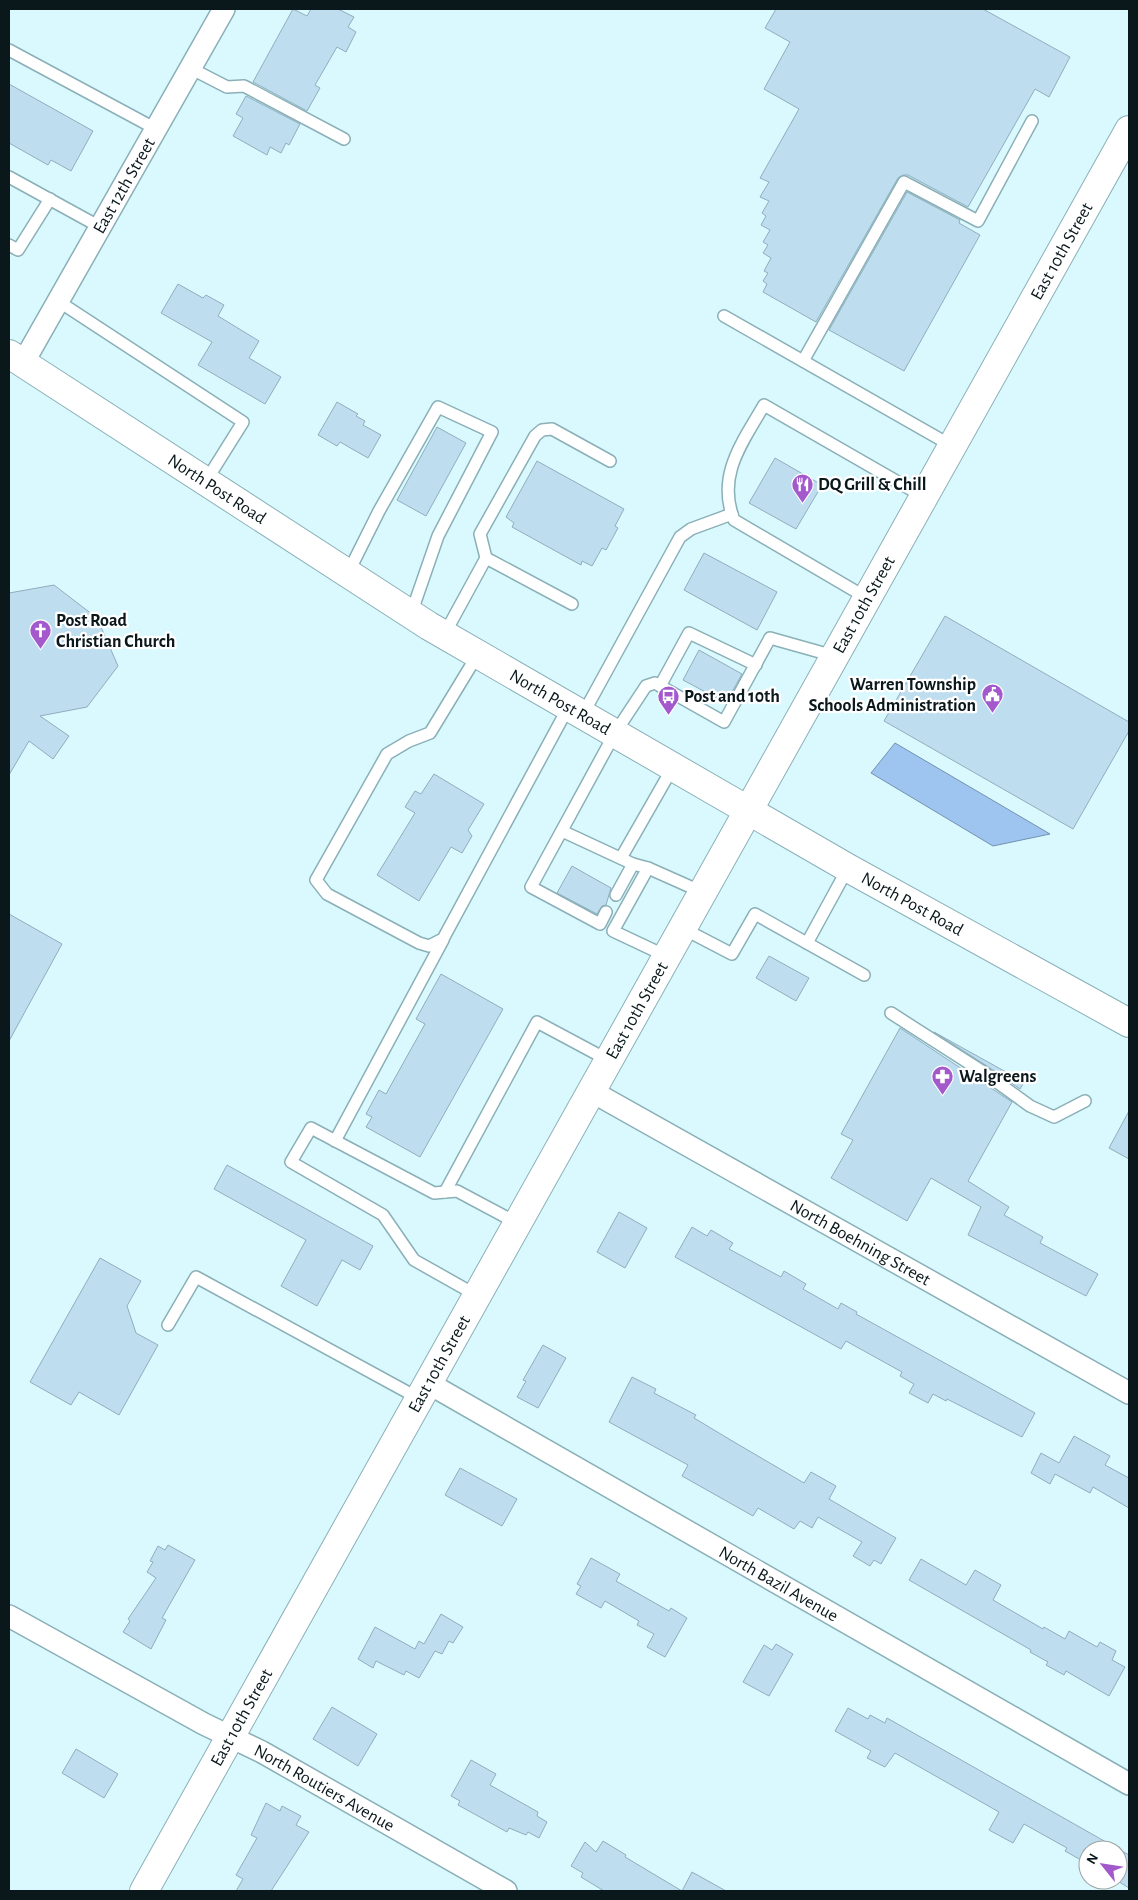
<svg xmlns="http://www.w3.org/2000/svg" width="1138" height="1900" font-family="'Alegreya Sans',sans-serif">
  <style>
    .water { fill: #9ec5f0; stroke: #7291b0 }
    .building { fill: #bedeef; stroke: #8eaebe }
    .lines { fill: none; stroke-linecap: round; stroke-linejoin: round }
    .service-casing { stroke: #8ab0b7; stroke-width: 14 }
    .minor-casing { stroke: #8ab0b7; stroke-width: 24 }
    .secondary-casing { stroke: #8ab0b7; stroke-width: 30 }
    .primary-casing { stroke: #8ab0b7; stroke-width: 30 }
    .service { stroke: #fff; stroke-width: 11 }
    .minor { stroke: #fff; stroke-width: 21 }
    .secondary { stroke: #fff; stroke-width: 28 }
    .primary { stroke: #fff; stroke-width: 28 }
    .labels { text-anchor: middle; stroke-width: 4.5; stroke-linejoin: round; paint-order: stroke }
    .street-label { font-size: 18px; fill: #0a181b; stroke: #fff }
    .poi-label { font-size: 18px; font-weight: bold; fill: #0a181b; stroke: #fff; text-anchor: start }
  </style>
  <rect width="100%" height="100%" fill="#daf9ff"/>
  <polygon class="water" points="895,743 1050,834 993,846 871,773"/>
  <g class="building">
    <polygon points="293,9 307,16 311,9 338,9 354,17 348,27 356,32 346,52 337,47 315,85 320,88 307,111 253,82"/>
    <polygon points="776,9 983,9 1070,57 1049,97 1035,89 968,207 908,175 903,175 898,178 816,322 763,292 767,284 763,281 768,273 764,271 771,258 763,253 768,245 763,242 770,230 761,225 766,216 762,213 769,201 760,197 769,182 760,178 799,109 764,89 790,42 765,28"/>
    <polygon points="9,84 93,131 71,171 51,160 48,165 9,143"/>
    <polygon points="246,96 300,124 289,145 286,143 281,153 270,147 267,155 233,136 243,118 236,114"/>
    <polygon points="907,192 960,220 959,223 980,235 904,371 829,330"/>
    <polygon points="178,284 203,298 206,295 224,305 218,316 259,341 249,358 281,377 265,404 198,365 212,342 161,313"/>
    <polygon points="337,402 358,414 356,416 365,421 363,425 381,435 368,458 340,442 337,446 318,435"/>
    <polygon points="437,427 466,443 426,516 397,500"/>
    <polygon points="775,458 822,485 796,529 749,503"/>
    <polygon points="537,461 624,509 615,526 618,528 606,550 602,548 592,566 582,561 581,565 512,527 514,523 506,517"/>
    <polygon points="704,553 777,592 757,630 684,590"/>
    <polygon points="54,585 97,618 118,666 87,707 40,716 69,736 53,759 29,741 9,775 9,593"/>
    <polygon points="945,616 1129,722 1129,731 1073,829 884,721"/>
    <polygon points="699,650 742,674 726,703 683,680"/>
    <polygon points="434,774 484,804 468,830 472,836 462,853 451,847 419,901 377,875 415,813 405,807 415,791 421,794"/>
    <polygon points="572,866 611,888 606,905 602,906 597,914 557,893"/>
    <polygon points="9,914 62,944 9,1041"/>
    <polygon points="769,956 809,978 796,1001 756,978"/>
    <polygon points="441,974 503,1009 420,1157 366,1127 372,1117 366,1114 379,1090 386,1094 425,1024 416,1019"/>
    <polygon points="900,1028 1012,1102 968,1181 1009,1207 1004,1215 1043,1237 1040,1243 1098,1274 1086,1296 968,1235 981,1207 931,1178 907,1221 831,1178 853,1140 841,1134"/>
    <polygon points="934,1032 1024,1082 1020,1089 987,1066"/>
    <polygon points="1129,1111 1129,1159 1109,1148"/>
    <polygon points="227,1165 373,1246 360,1270 342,1260 317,1306 281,1286 306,1240 214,1189"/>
    <polygon points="619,1212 647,1228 625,1268 597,1252"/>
    <polygon points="692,1227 707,1236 711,1230 733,1243 729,1249 781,1277 784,1271 806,1284 803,1289 838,1309 841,1303 857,1312 856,1314 1035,1413 1022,1437 947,1399 946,1401 933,1394 928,1403 909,1393 914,1384 900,1376 902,1372 846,1341 841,1349 675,1257"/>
    <polygon points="100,1258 141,1281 127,1306 136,1333 158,1345 119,1415 79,1392 71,1405 30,1382"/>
    <polygon points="543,1345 566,1358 538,1408 517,1397 526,1381 523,1380"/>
    <polygon points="632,1377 656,1389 654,1393 696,1415 694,1418 734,1442 804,1483 811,1472 836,1486 829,1499 896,1538 881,1564 874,1560 870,1566 853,1556 862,1542 818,1517 812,1528 800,1521 794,1529 758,1508 753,1516 682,1476 688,1465 609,1422"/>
    <polygon points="1074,1436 1110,1456 1105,1465 1129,1478 1129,1508 1093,1487 1090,1493 1055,1474 1050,1484 1031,1473 1041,1453 1059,1463"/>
    <polygon points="460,1468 517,1499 502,1526 445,1495"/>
    <polygon points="168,1545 195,1560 162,1618 166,1620 151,1649 123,1632 130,1621 128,1619 156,1578 147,1572 153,1562 150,1561 158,1546 165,1550"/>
    <polygon points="591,1558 620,1574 616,1581 669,1611 671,1608 687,1618 665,1657 647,1647 654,1634 637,1625 639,1621 605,1601 601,1608 576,1594 581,1586 577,1584"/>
    <polygon points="921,1559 966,1585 975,1570 1001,1585 993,1600 1043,1629 1044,1627 1065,1639 1069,1631 1097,1647 1100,1642 1116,1651 1112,1660 1125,1667 1109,1696 1066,1671 1064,1675 1046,1665 1048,1662 1030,1652 1031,1650 909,1580"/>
    <polygon points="441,1614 463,1627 453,1643 449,1641 442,1654 435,1651 419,1678 406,1671 404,1675 376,1661 373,1668 358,1659 375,1627 415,1649 419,1641 424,1644"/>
    <polygon points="776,1644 793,1654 769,1696 743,1682 764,1645 772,1650"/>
    <polygon points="332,1707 377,1734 358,1766 313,1739"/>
    <polygon points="848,1708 868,1719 870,1715 885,1723 887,1718 1129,1855 1129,1888 1116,1880 1118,1880 1118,1850 1088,1850 1088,1864 1065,1851 1067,1848 1024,1824 1013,1843 989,1830 999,1812 895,1753 885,1767 867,1758 871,1751 835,1731"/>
    <polygon points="76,1749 118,1774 104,1798 62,1773"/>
    <polygon points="471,1760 496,1774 490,1785 538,1812 537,1816 547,1822 539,1838 528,1832 526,1835 509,1828 507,1832 458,1805 460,1801 451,1796"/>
    <polygon points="266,1803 280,1811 282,1806 301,1816 296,1825 309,1832 271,1891 236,1891 243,1879 236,1875 257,1838 251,1835"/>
    <polygon points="603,1841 626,1855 625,1857 682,1891 604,1891 581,1877 583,1873 571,1866 585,1842 596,1852"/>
    <polygon points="692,1872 726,1891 682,1891"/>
  </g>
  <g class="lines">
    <defs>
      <g id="service">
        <polyline points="9,50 156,129"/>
        <polyline points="190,68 227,87 244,86 344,139"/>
        <polyline points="9,177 100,227"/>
        <polyline points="9,245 18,250 50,199"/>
        <polyline points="58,301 243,422 206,481"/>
        <polyline points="724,316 952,446"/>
        <polyline points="803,361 904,182 978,221 1032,121"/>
        <polyline points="486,558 572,604"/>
        <polyline points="348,573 379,511 438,407 492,432 438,536 411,614"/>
        <path d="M867,598L734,520C716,475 743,442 764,405L924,497"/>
        <polyline points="444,635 486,558 480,534 535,436 542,430 552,429 610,461"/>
        <polyline points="478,654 430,733 409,741 387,754 316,880 327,894 419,943 429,946 443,939 569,706"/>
        <polyline points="660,686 689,633 756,665"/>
        <polyline points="583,714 680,537 691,529 732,514"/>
        <polyline points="562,831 633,864 648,868 702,892"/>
        <polyline points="621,858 673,767"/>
        <polyline points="648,868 613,931 666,956"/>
        <polyline points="616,895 633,864"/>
        <polyline points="606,912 600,924 531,887 615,733 646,686 655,683 724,722 770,638 834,656"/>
        <polyline points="682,928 732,954 755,914 864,975"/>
        <polyline points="807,943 848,868"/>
        <polyline points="891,1013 983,1072 1030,1106 1054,1117 1085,1101"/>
        <polyline points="335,1141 443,940"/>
        <polyline points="445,1192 537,1022 608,1060"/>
        <polyline points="476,1295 414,1260 383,1215 291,1162 311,1128 434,1193 457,1191 517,1223"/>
        <polyline points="168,1325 196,1277 420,1399"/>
      </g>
      <g id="minor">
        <path id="s1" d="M23,363L224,9"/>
        <path id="s2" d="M591,1091L1129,1393"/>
        <path id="s3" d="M428,1383L1129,1784"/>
        <path id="s4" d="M9,1616L204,1724L262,1752L506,1891"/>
      </g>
      <g id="secondary">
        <path id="s5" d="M144,1891L1129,130"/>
      </g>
      <g id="primary">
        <path id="s6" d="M9,354L429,626L848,868L1129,1023"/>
      </g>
    </defs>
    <use href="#service" class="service-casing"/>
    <use href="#minor" class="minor-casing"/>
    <use href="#secondary" class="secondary-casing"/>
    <use href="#primary" class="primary-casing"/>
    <use href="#service" class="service"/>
    <use href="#minor" class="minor"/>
    <use href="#secondary" class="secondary"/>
    <use href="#primary" class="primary"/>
  </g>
  <defs>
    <symbol id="restaurant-pin" viewBox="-11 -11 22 30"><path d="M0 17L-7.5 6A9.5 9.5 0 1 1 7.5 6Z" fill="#a359cc" stroke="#fff"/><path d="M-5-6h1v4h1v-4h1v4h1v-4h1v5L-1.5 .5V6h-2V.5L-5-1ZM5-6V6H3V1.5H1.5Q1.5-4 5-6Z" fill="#fff"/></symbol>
    <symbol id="church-pin" viewBox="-11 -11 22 30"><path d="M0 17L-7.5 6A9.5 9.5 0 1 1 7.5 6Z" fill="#a359cc" stroke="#fff"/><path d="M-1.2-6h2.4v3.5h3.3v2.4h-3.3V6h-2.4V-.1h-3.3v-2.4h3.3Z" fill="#fff"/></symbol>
    <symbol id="civic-pin" viewBox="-11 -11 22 30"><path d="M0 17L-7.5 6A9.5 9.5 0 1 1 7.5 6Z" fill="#a359cc" stroke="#fff"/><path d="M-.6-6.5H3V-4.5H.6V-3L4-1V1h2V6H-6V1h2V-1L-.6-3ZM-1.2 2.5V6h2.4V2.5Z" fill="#fff"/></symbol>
    <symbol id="bus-pin" viewBox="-11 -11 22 30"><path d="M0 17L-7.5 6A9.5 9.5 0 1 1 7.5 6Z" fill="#a359cc" stroke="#fff"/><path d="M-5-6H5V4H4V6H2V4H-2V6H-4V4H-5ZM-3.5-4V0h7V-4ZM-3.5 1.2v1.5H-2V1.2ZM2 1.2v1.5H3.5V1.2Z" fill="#fff"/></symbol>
    <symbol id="pharmacy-pin" viewBox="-11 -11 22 30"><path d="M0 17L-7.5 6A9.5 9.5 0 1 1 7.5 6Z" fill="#a359cc" stroke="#fff"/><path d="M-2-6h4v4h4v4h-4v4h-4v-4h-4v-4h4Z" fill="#fff"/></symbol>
  </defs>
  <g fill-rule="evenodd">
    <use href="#restaurant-pin" x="790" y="472" width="25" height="34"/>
    <use href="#church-pin" x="28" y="618" width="25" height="34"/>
    <use href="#civic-pin" x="980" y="682" width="25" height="34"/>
    <use href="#bus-pin" x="656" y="684" width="25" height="34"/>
    <use href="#pharmacy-pin" x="930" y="1064" width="25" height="34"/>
  </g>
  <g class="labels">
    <g class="street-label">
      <text dy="6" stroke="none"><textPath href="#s1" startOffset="204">East 12th Street</textPath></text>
      <text dy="6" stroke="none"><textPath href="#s5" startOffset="1879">East 10th Street</textPath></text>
      <text dy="6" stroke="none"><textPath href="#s6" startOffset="248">North Post Road</textPath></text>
      <text dy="6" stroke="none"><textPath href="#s5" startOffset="1474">East 10th Street</textPath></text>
      <text dy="6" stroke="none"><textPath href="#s6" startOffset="652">North Post Road</textPath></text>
      <text dy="6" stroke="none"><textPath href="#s6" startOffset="1058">North Post Road</textPath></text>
      <text dy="6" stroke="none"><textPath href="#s5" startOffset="1009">East 10th Street</textPath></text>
      <text dy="6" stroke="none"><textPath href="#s2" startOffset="309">North Boehning Street</textPath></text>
      <text dy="6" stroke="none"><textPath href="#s5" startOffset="604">East 10th Street</textPath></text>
      <text dy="6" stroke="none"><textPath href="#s3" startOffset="404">North Bazil Avenue</textPath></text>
      <text dy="6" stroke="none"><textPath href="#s5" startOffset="199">East 10th Street</textPath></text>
      <text dy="6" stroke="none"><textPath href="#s4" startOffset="359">North Routiers Avenue</textPath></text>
    </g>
    <g class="poi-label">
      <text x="818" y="490">DQ Grill &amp; Chill</text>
      <text x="56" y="626">Post Road<tspan x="56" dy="21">Christian Church</tspan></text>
      <text x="976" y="690" text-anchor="end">Warren Township<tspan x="976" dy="21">Schools Administration</tspan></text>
      <text x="684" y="702">Post and 10th</text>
      <text x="959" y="1082">Walgreens</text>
    </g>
  </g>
  <rect width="1138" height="1900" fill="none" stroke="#0a181b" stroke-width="20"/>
  <g transform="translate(1103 1865) rotate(300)"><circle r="24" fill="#ffffff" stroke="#9da3a4"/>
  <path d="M0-4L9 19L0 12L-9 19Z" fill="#a359cc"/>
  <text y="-8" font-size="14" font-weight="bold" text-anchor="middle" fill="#0a181b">N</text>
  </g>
</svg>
